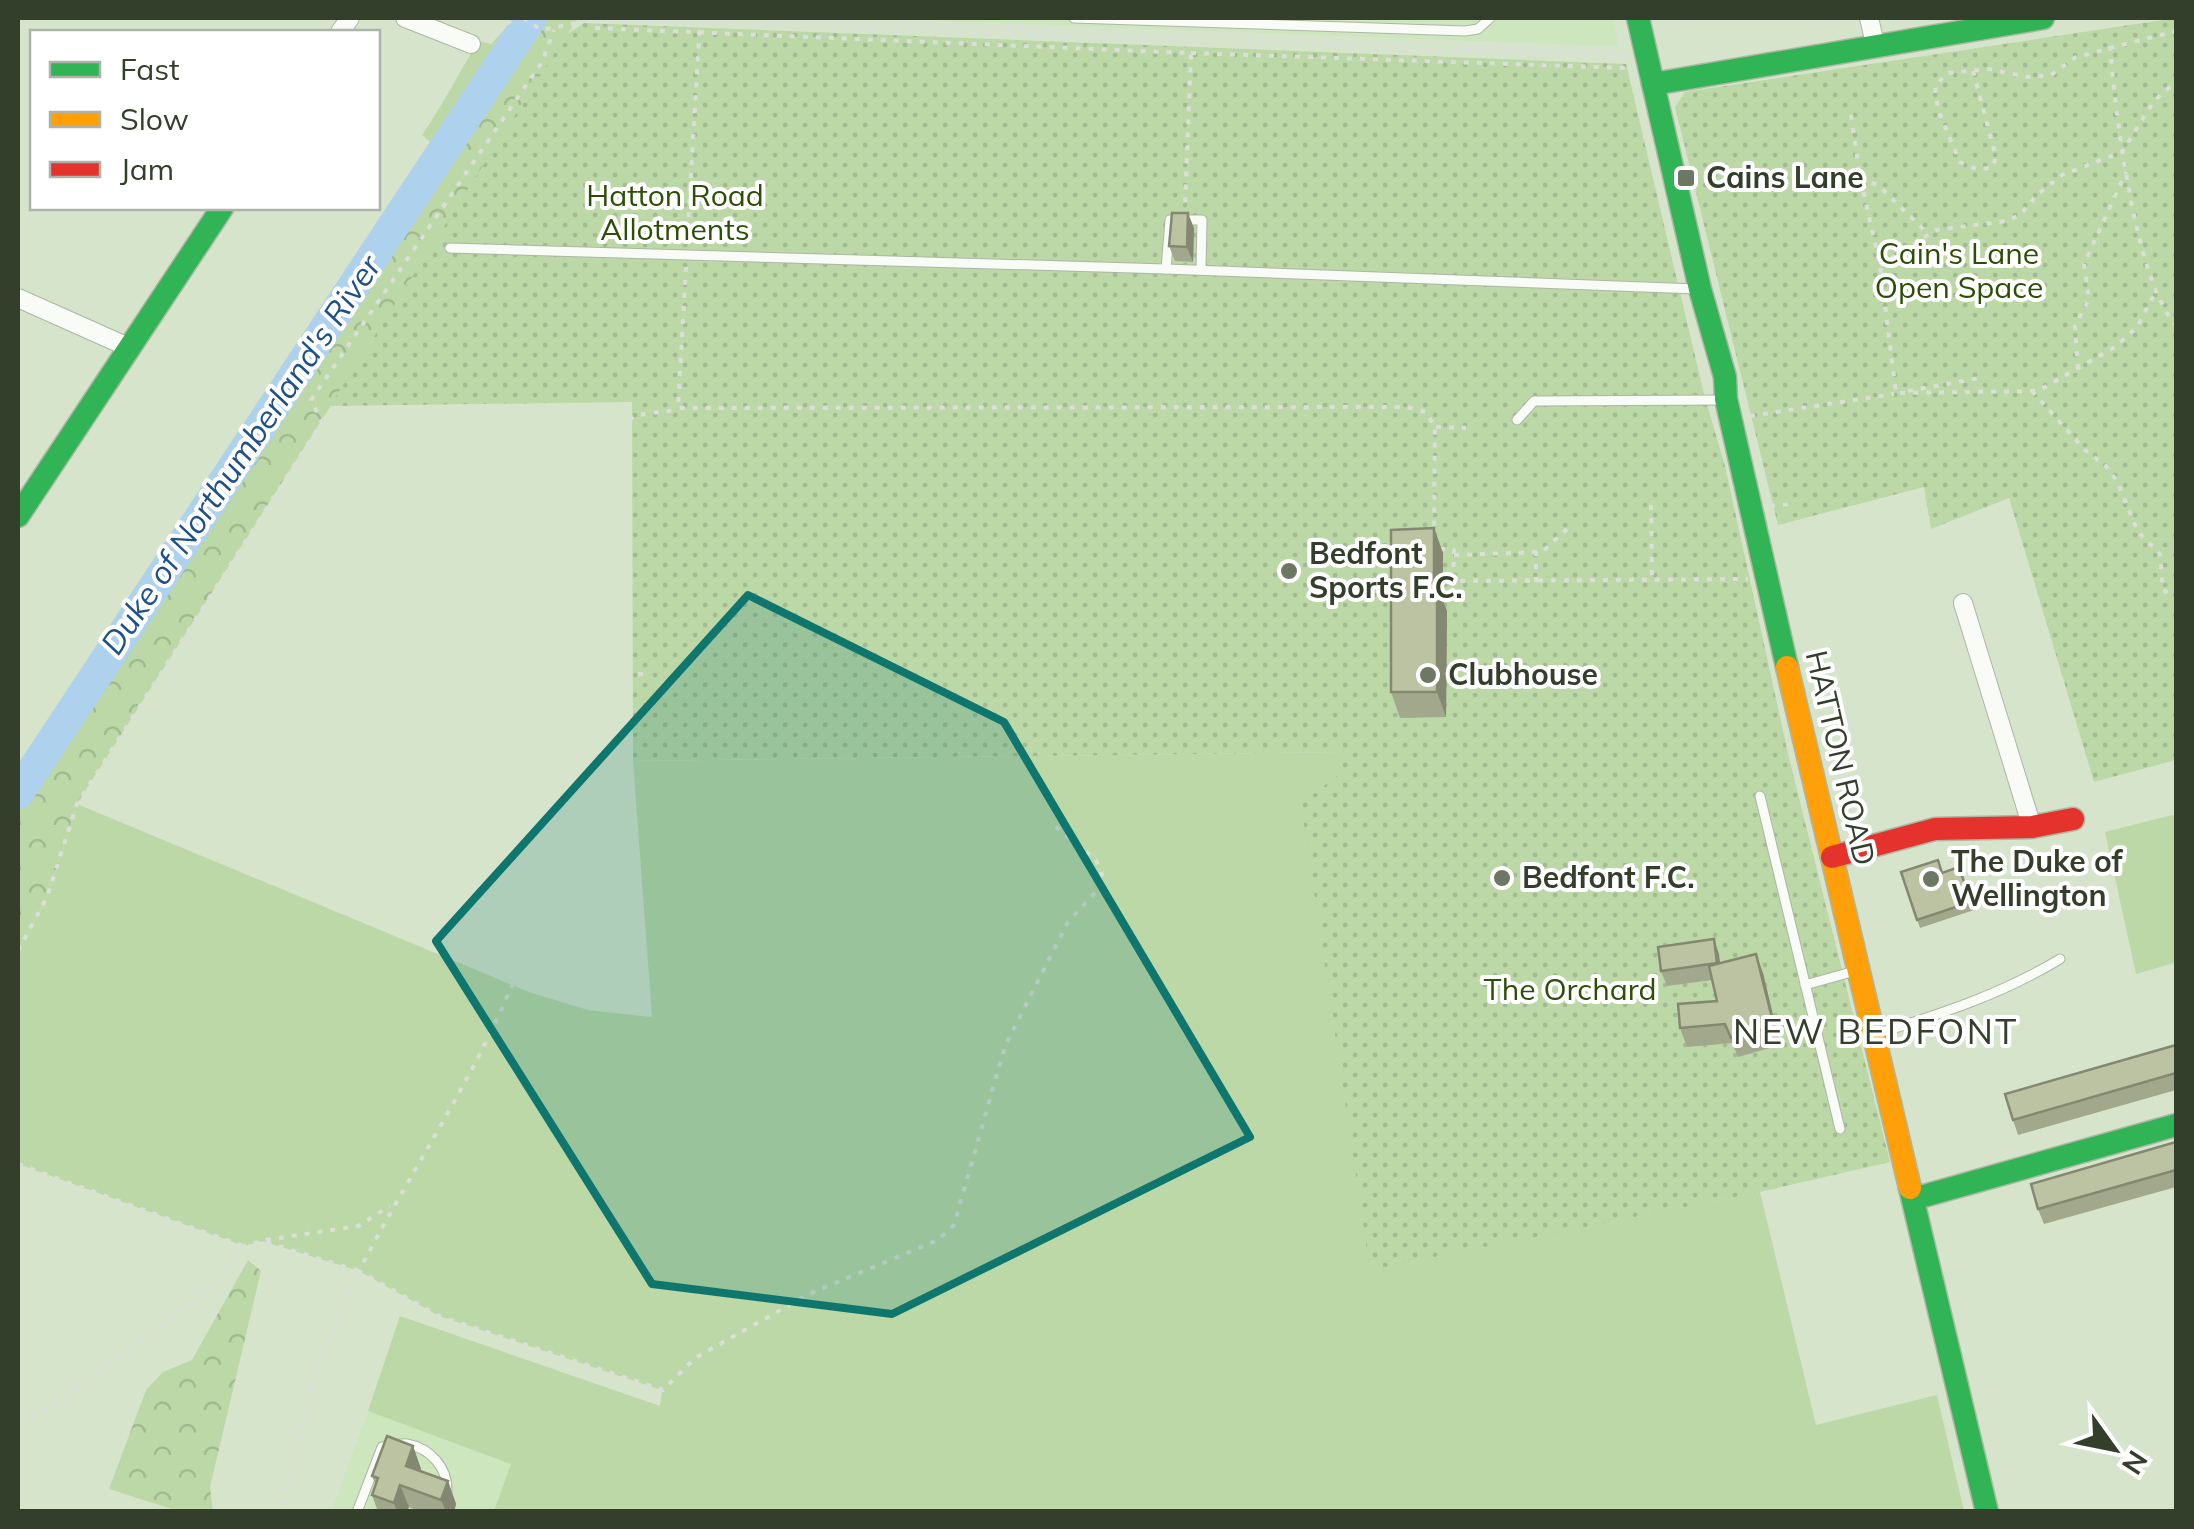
<svg xmlns="http://www.w3.org/2000/svg" width="2194" height="1529" font-family="Mulish,sans-serif">
  <style>
    .built { fill: #cee6bd }
    .grass { fill: #bcd8a7 }
    .forest { fill: url(#forest-crowns) }
    .park { fill: url(#park-dots) }
    .lines { fill: none; stroke-linecap: round; stroke-linejoin: round }
    .river { stroke: #aed1ed; stroke-width: 32 }
    .lane-casing { stroke: #acb7a3; stroke-width: 11 }
    .street-casing { stroke: #acb7a3; stroke-width: 20 }
    .fast-casing { stroke: #acb7a3; stroke-width: 25 }
    .slow-casing { stroke: #acb7a3; stroke-width: 25 }
    .jam-casing { stroke: #acb7a3; stroke-width: 25 }
    .path { stroke: #dadfd7; stroke-width: 4; stroke-dasharray: 5 8; stroke-linecap: butt }
    .lane { stroke: #f9fbf7; stroke-width: 9 }
    .street { stroke: #f9fbf7; stroke-width: 18 }
    .fast { stroke: #30b455; stroke-width: 22 }
    .slow { stroke: #ff9f0a; stroke-width: 22 }
    .jam { stroke: #e5322d; stroke-width: 22 }
    .wall { fill: #a2a88b }
    .shaded-wall { fill: #848871 }
    .building { fill: #bcc3a2; stroke: #848871; stroke-width: 2.5 }
    .marked { fill: #0f766e; fill-opacity: 0.2; stroke: #0f766e; stroke-width: 8; stroke-linejoin: round }
    .poi-dot { fill: #6c7863; stroke: #fff; stroke-width: 4 }
    .labels { text-anchor: middle; stroke-width: 8; stroke-linejoin: round; paint-order: stroke }
    .poi-label { font-size: 30px; font-weight: bold; fill: #333e2b; stroke: #fff; text-anchor: start }
    .park-label { font-size: 30px; fill: #2d4e06; stroke: #fff }
    .street-label { font-size: 30px; fill: #333e2b; stroke: #fff }
    .water-label { font-size: 32px; font-style: italic; fill: #1f5186; stroke: #fff }
    .quarter-label { font-size: 35px; letter-spacing: 2.5px; fill: #333e2b; stroke: #fff }
  </style>
  <defs>
    <pattern id="forest-crowns" width="20" height="18" patternUnits="userSpaceOnUse" patternTransform="scale(2.5)"><rect width="20" height="18" fill="#bcd8a7"/><path d="M2 6a3 3 0 1 1 6 0M12 15a3 3 0 1 1 6 0" fill="none" stroke="#a2ba90"/></pattern>
    <pattern id="park-dots" width="8" height="8" patternUnits="userSpaceOnUse" patternTransform="scale(2.5)"><rect width="8" height="8" fill="#bcd8a7"/><path d="M2 2h.1M6 6h.1" fill="none" stroke="#a2ba90" stroke-width="1.8" stroke-linecap="round"/></pattern>
  </defs>
  <rect width="100%" height="100%" fill="#d6e4cc"/>
  <g class="built">
    <polygon points="868,18 1613,18 1619,46 1581,45"/>
    <polygon points="368,1411 512,1464 494,1511 331,1512"/>
  </g>
  <g class="grass">
    <path d="M516,18L518,19L435,146L422,135C443,105 459,72 479,41L491,44Z"/>
    <polygon points="1343,752 1370,1269 1760,1192 1816,1425 1937,1395 1964,1511 494,1511 511,1464 368,1411 400,1316 660,1406 662,1390 439,1316 359,1271 262,1241 244,1246 18,1164 18,951 47,897 77,804 529,992 588,1010 652,1017 633,761"/>
    <polygon points="2176,814 2176,970 2174,963 2136,974 2105,832"/>
  </g>
  <g class="forest">
    <polygon points="547,18 578,18 77,804 47,897 18,951 18,811 168,594"/>
    <polygon points="248,1260 261,1271 210,1487 213,1511 178,1511 109,1489 146,1390 163,1372 192,1360"/>
  </g>
  <g class="park">
    <polygon points="2176,18 2176,760 2094,782 2009,498 1931,529 1924,487 1778,525 1675,107 1685,92"/>
    <polygon points="584,23 1626,64 1704,394 1725,466 1789,758 1890,1162 1760,1192 1370,1270 1301,804 1343,771 1342,752 633,761 632,402 330,406 566,35"/>
  </g>
  <g class="lines">
    <polyline class="river" points="18,793 531,18"/>
    <defs>
      <g id="lane">
        <polyline points="1074,18 1465,31 1478,29 1490,18"/>
        <polyline points="450,248 1166,269 1697,289"/>
        <polyline points="1166,269 1170,220 1202,220 1201,270"/>
        <polyline points="1517,420 1534,401 1723,400"/>
        <polyline points="1760,796 1840,1129"/>
        <polyline points="1805,985 1855,971"/>
        <path d="M1876,1034C1941,1014 2002,994 2060,959"/>
        <path d="M357,1512L382,1447C389,1446 400,1443 407,1444C430,1448 448,1468 447,1491"/>
      </g>
      <g id="street">
        <polyline points="405,18 471,44"/>
        <polyline points="1869,18 1876,48"/>
        <polyline points="340,32 350,18"/>
        <polyline points="18,298 128,347"/>
        <polyline points="1963,603 2032,827"/>
      </g>
      <g id="fast">
        <polyline points="1638,18 1700,289 1725,377 1726,399 1787,667"/>
        <polyline points="1653,84 2043,18"/>
        <polyline points="18,516 222,208"/>
        <polyline points="1910,1188 1987,1512"/>
        <polyline points="1913,1199 2176,1125"/>
      </g>
      <polyline id="slow" points="1787,667 1910,1188"/>
      <polyline id="jam" points="1832,857 1935,829 2032,827 2073,819"/>
    </defs>
    <use href="#lane" class="lane-casing"/>
    <use href="#street" class="street-casing"/>
    <use href="#fast" class="fast-casing"/>
    <use href="#slow" class="slow-casing"/>
    <use href="#jam" class="jam-casing"/>
    <g class="path">
      <polyline points="523,18 542,30 585,21 700,21 1626,56"/>
      <polyline points="759,18 1069,30"/>
      <polyline points="595,28 1191,53 1185,206"/>
      <polyline points="486,37 493,36 514,18"/>
      <polyline points="1463,46 1623,53"/>
      <path d="M2110,46C2115,109 2135,282 2176,325"/>
      <polyline points="1191,53 1626,68"/>
      <polyline points="1973,71 1996,157 1992,168 1976,169 1960,162 1938,110 1935,86 1947,73 1989,69 2027,77 2051,75 2076,57 2176,31"/>
      <polyline points="1851,115 1860,177 1880,265 1896,393 2038,391 2115,347 2137,327 2155,293"/>
      <polyline points="1860,177 1879,186 1928,234"/>
      <polyline points="687,243 700,21"/>
      <polyline points="1880,265 1936,230 2007,221 2020,215 2038,194 2062,175 2122,152 2154,101 2176,82"/>
      <polyline points="686,267 678,408 1407,407 1426,412 1435,427 1434,530"/>
      <polyline points="2078,369 2075,326 2089,299 2084,264 2126,172"/>
      <polyline points="1908,391 1985,377"/>
      <polyline points="2032,391 2085,450 2106,466 2117,481 2138,532 2160,554 2163,590 2171,594 2176,592"/>
      <polyline points="1750,416 1894,394"/>
      <path d="M629,420C642,410 663,415 678,408"/>
      <polyline points="1436,427 1466,428"/>
      <polyline points="1651,505 1652,580"/>
      <polyline points="1770,506 1795,504"/>
      <polyline points="1440,549 1454,550 1453,581 1748,579"/>
      <polyline points="1454,555 1542,552 1568,528"/>
      <polyline points="1536,582 1536,552"/>
      <polyline points="625,675 643,674"/>
      <polyline points="18,951 47,897 77,804 322,422 311,400 542,62 554,30"/>
      <path d="M513,983C471,1084 409,1174 359,1271L439,1316L663,1390L695,1358L809,1294L938,1240L954,1225L1005,1046L1068,922L1105,882L1096,860L1055,826"/>
      <polyline points="18,1164 243,1246"/>
      <polyline points="266,1240 358,1226 390,1206"/>
      <polyline points="18,1418 42,1413 220,1282 244,1246 262,1241 359,1271 318,1364 281,1512"/>
    </g>
    <use href="#lane" class="lane"/>
    <use href="#street" class="street"/>
    <use href="#fast" class="fast"/>
    <use href="#slow" class="slow"/>
    <use href="#jam" class="jam"/>
  </g>
  <g class="wall">
    <polygon points="1194,228 1193,262 1175,261 1169,246"/>
    <polygon points="1434,528 1443,553 1443,601 1447,611 1446,717 1400,718 1391,692"/>
    <polygon points="1959,867 1974,910 1920,928 1901,872 1942,873"/>
    <polygon points="1714,939 1720,963 1763,973 1780,1045 1738,1057 1732,1043 1687,1047 1680,1028 1717,1001 1712,980 1667,986 1661,971"/>
    <polygon points="2176,1045 2176,1090 2018,1135 2013,1120"/>
    <polygon points="2176,1142 2176,1187 2044,1224 2038,1209"/>
    <polygon points="413,1446 421,1469 420,1471 448,1481 456,1504 454,1512 420,1512 409,1507 407,1512 378,1512 372,1495 376,1486 372,1476"/>
  </g>
  <g class="shaded-wall">
    <polygon points="1188,213 1194,228 1193,262 1187,247"/>
    <polygon points="1434,528 1443,553 1443,601 1447,611 1446,717 1437,692"/>
    <polygon points="1714,939 1719,954 1722,978 1717,963"/>
    <polygon points="1756,954 1763,973 1780,1045 1774,1026"/>
    <polygon points="413,1446 421,1469 414,1488 406,1466"/>
    <polygon points="448,1481 456,1504 454,1512 446,1512 441,1500"/>
    <polygon points="400,1485 409,1507 407,1512 397,1512 394,1503"/>
  </g>
  <g class="building">
    <polygon points="1172,213 1188,213 1187,247 1169,246"/>
    <polygon points="1434,528 1434,585 1437,586 1437,692 1391,692 1391,530"/>
    <polygon points="1938,860 1942,873 1959,867 1971,902 1917,920 1901,872"/>
    <polygon points="1714,939 1717,963 1661,971 1658,947"/>
    <polygon points="1756,954 1774,1026 1731,1038 1725,1024 1680,1028 1678,1004 1717,1001 1709,966"/>
    <polygon points="2176,1045 2176,1073 2013,1120 2005,1094"/>
    <polygon points="2176,1142 2176,1170 2038,1209 2031,1184"/>
    <polygon points="387,1436 413,1446 406,1466 448,1481 441,1500 400,1485 394,1503 372,1495 378,1478 372,1476"/>
  </g>
  <path class="marked" d="M748,595L1004,722L1250,1137L892,1314L652,1284L436,941Z"/>
  <g class="poi-dot">
    <rect x="1676" y="168" width="20" height="20" rx="5"/>
    <circle cx="1289" cy="571" r="10"/>
    <circle cx="1428" cy="675" r="10"/>
    <circle cx="1502" cy="878" r="10"/>
    <circle cx="1931" cy="879" r="10"/>
  </g>
  <g class="labels">
    <g class="poi-label">
      <text x="1706" y="188">Cains Lane</text>
      <text x="1309" y="564">Bedfont<tspan x="1309" dy="34">Sports F.C.</tspan></text>
      <text x="1448" y="685">Clubhouse</text>
      <text x="1951" y="872">The Duke of<tspan x="1951" dy="34">Wellington</tspan></text>
      <text x="1522" y="888">Bedfont F.C.</text>
    </g>
    <g class="park-label">
      <text x="675" y="206">Hatton Road<tspan x="675" dy="34">Allotments</tspan></text>
      <text x="1959" y="264">Cain's Lane<tspan x="1959" dy="34">Open Space</tspan></text>
      <text x="1570" y="1000">The Orchard</text>
    </g>
    <g class="street-label">
      <text transform="translate(1840 758) rotate(77)" y="10">HATTON ROAD</text>
    </g>
    <g class="water-label">
      <text transform="translate(241 455) rotate(-56)" y="11">Duke of Northumberland's River</text>
    </g>
    <g class="quarter-label">
      <text x="1876" y="1044">NEW BEDFONT</text>
    </g>
  </g>
  <rect width="2194" height="1529" fill="none" stroke="#333e2b" stroke-width="40"/>
  <rect x="30" y="30" width="350" height="180" fill="#ffffff" stroke="#adb2aa" stroke-width="2.5"/>
  <rect x="50" y="62" width="50" height="15" fill="#30b455" stroke="#adb2aa" stroke-width="2.5"/>
  <text x="120" y="80" font-size="30" fill="#333e2b">Fast</text>
  <rect x="50" y="112" width="50" height="15" fill="#ff9f0a" stroke="#adb2aa" stroke-width="2.5"/>
  <text x="120" y="130" font-size="30" fill="#333e2b">Slow</text>
  <rect x="50" y="162" width="50" height="15" fill="#e5322d" stroke="#adb2aa" stroke-width="2.5"/>
  <text x="120" y="180" font-size="30" fill="#333e2b">Jam</text>
  <g transform="translate(2114 1449) rotate(123)" stroke="#ffffff" stroke-width="8" paint-order="stroke">
  <path d="M0-8L18 38L0 25L-18 38Z" fill="#333e2b"/>
  <text y="-15" font-size="28" font-weight="bold" text-anchor="middle" fill="#333e2b">N</text>
  </g>
</svg>
